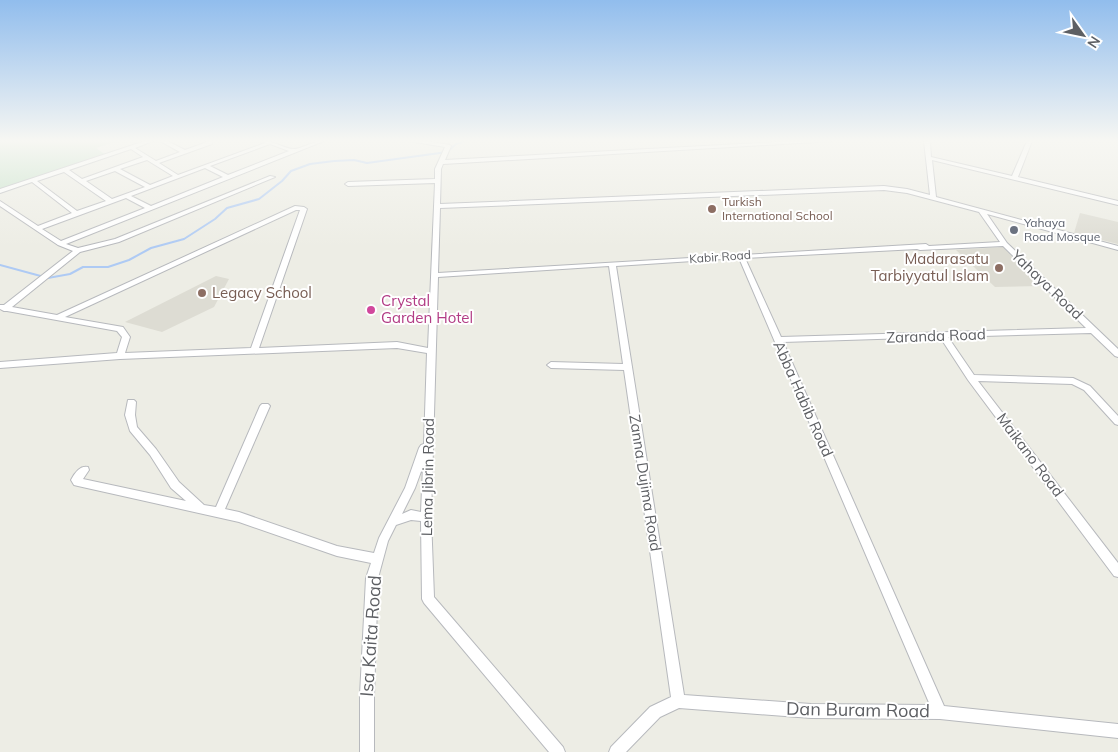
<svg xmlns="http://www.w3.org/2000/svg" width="1118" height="752" font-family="Mulish,sans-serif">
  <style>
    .education { fill: #dddcd3 }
    .green { fill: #c5e2c9 }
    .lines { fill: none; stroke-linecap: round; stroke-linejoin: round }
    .stream { stroke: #aecaf4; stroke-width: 2 }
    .minor-casing { stroke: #b7b9bd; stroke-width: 2 }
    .minor { fill: #fff; fill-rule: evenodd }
    .education-dot { fill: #8d6e63; stroke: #fff; stroke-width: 2 }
    .worship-dot { fill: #6b7280; stroke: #fff; stroke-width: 2 }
    .hotel-dot { fill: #d1479c; stroke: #fff; stroke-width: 2 }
    .labels { text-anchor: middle; stroke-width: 4; stroke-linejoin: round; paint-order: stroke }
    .far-education-label { font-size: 12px; fill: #785e54; stroke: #fff; text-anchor: start }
    .far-worship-label { font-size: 12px; fill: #5b616d; stroke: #fff; text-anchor: start }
    .far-street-label { font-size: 12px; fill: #5d5f63; stroke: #fff }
    .education-label { font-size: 15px; fill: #785e54; stroke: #fff; text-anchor: end }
    .street-label { font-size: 15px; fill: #5d5f63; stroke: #fff }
    .hotel-label { font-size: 15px; fill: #b23c85; stroke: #fff; text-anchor: start }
    .near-street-label { font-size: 18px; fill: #5d5f63; stroke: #fff }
  </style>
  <rect width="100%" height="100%" fill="#edede5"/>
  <g class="education">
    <polygon points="1080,213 1118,222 1118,244 1074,233"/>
    <polygon points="1003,247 1040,286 995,287 956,250"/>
    <polygon points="216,276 229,279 214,307 162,332 125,322"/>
  </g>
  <polygon class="green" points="0,141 117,141 96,148 106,155 0,190"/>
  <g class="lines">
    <polyline class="stream" points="0,265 48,278 70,274 83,267 108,267 129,260 151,248 184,239 215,219 227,208 259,199 282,181 291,171 310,164 334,161 354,160 367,163 447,152 456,144 465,141"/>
    <defs>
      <path id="minor" d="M145,141H153L135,148L156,161L180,152L160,141H167L185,150L207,142L206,141L212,142V144L159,163L178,175L265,143L263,141C275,141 284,149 294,149C301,149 313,141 324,141L66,244L78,248L115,239L270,176L275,177L119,242L80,252L12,307L57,315L295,206L304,207L307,209L259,348L397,342L428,348L435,183L348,186L345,184L348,182L435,179V169L445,147L409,141H425L450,145L451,146L445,160L795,141H833L443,164L441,169L440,204L884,186L907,189L930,195L924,141H930L931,157L1012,176L1027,141H1032L1018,177L1118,201V205L932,160L936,197L1118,246V250L987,214L1007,243L1118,349V357L1115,356L1091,333L948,337L974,375L1073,378L1090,386L1118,416V425L1115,424L1084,390L1072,384L978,381L1118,563V577L1114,576L968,380L940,337L783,342L944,706L1118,724V738L940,719L811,718L679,708L660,717L626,752H609L611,747L650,707L671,697L624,370L551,368L547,365L551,362L623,364L609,266L438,277L431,517L434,597L563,747L565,752H549L424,603L422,599L421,521L411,520L396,525L388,541L378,578L374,695V752H360V695L366,578L371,563L337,556L239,522L78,486L74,485L71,480C74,474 80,465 88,467L89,470L83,479L186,501L171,488L150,455L130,431L125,415L128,400H134L136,402L135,415L137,427L156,449L179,482L204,505L216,507L260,406L262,404H268L270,406L225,509L239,512L337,546L374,553L379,538L405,488L419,448L421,445L424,444L427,353L397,348L120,359L0,368V362L117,353L122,337L117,331L7,311H4L0,309V305H4L73,251L58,245L0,206V201L38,226L72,213L32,182L0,193V189ZM270,144L289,151L228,175L210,166ZM131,149L143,157L82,179L69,170ZM147,160L173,176L150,185L120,169ZM205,168L223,177L151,206L131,196ZM115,171L145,187L112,199L86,181ZM64,172L106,201L77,211L37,181ZM884,190L907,193L979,212L1000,242L929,246L926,244L438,273L440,208ZM126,198L145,208L61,241L42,229ZM296,210H300L251,348L125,353L130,337L123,327L65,317ZM1003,246L1086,328L781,337L745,258L917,249L920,250ZM739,258L930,705L811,704L684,695L616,266ZM423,466L421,512L411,510L402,514L415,488Z"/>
    </defs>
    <use href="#minor" class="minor-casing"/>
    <use href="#minor" class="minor"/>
  </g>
  <linearGradient id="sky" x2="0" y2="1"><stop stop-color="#91bded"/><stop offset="0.57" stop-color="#f7f7f3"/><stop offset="1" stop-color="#f7f7f3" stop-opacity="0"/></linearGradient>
  <rect width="1118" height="247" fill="url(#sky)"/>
  <g class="education-dot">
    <circle cx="712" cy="209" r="5"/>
    <circle cx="999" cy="268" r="5"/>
    <circle cx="202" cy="293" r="5"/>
  </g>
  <circle class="worship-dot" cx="1014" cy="230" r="5"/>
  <circle class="hotel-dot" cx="371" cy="310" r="5"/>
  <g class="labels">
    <g class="far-education-label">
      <text x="722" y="206">Turkish<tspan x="722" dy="14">International School</tspan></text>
    </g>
    <g class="far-worship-label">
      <text x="1024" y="227">Yahaya<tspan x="1024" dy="14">Road Mosque</tspan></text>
    </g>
    <g class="far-street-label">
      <text transform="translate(720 257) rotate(-4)" y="4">Kabir Road</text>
    </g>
    <g class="education-label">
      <text x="989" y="264">Madarasatu<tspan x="989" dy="17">Tarbiyyatul Islam</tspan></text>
      <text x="212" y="298" text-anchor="start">Legacy School</text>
    </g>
    <g class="street-label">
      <text transform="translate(1047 285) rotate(44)" y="5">Yahaya Road</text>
      <text transform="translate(936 336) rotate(-2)" y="5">Zaranda Road</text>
      <text transform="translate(803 399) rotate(66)" y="5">Abba Habib Road</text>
      <text transform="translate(1030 455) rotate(53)" y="5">Maikano Road</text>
      <text transform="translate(428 477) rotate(-89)" y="5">Lema Jibrin Road</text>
      <text transform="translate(645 483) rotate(81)" y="5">Zanna Dujima Road</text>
    </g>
    <g class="hotel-label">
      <text x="381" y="306">Crystal<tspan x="381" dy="17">Garden Hotel</tspan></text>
    </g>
    <g class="near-street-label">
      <text transform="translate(371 636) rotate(-86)" y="6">Isa Kaita Road</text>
      <text transform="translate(858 710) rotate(1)" y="6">Dan Buram Road</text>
    </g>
  </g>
  <g transform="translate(1083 35) rotate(123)" stroke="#ffffff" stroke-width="4" paint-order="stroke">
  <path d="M0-4L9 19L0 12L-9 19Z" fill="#5d5f63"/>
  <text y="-8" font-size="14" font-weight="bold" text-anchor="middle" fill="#5d5f63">N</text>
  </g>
</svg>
